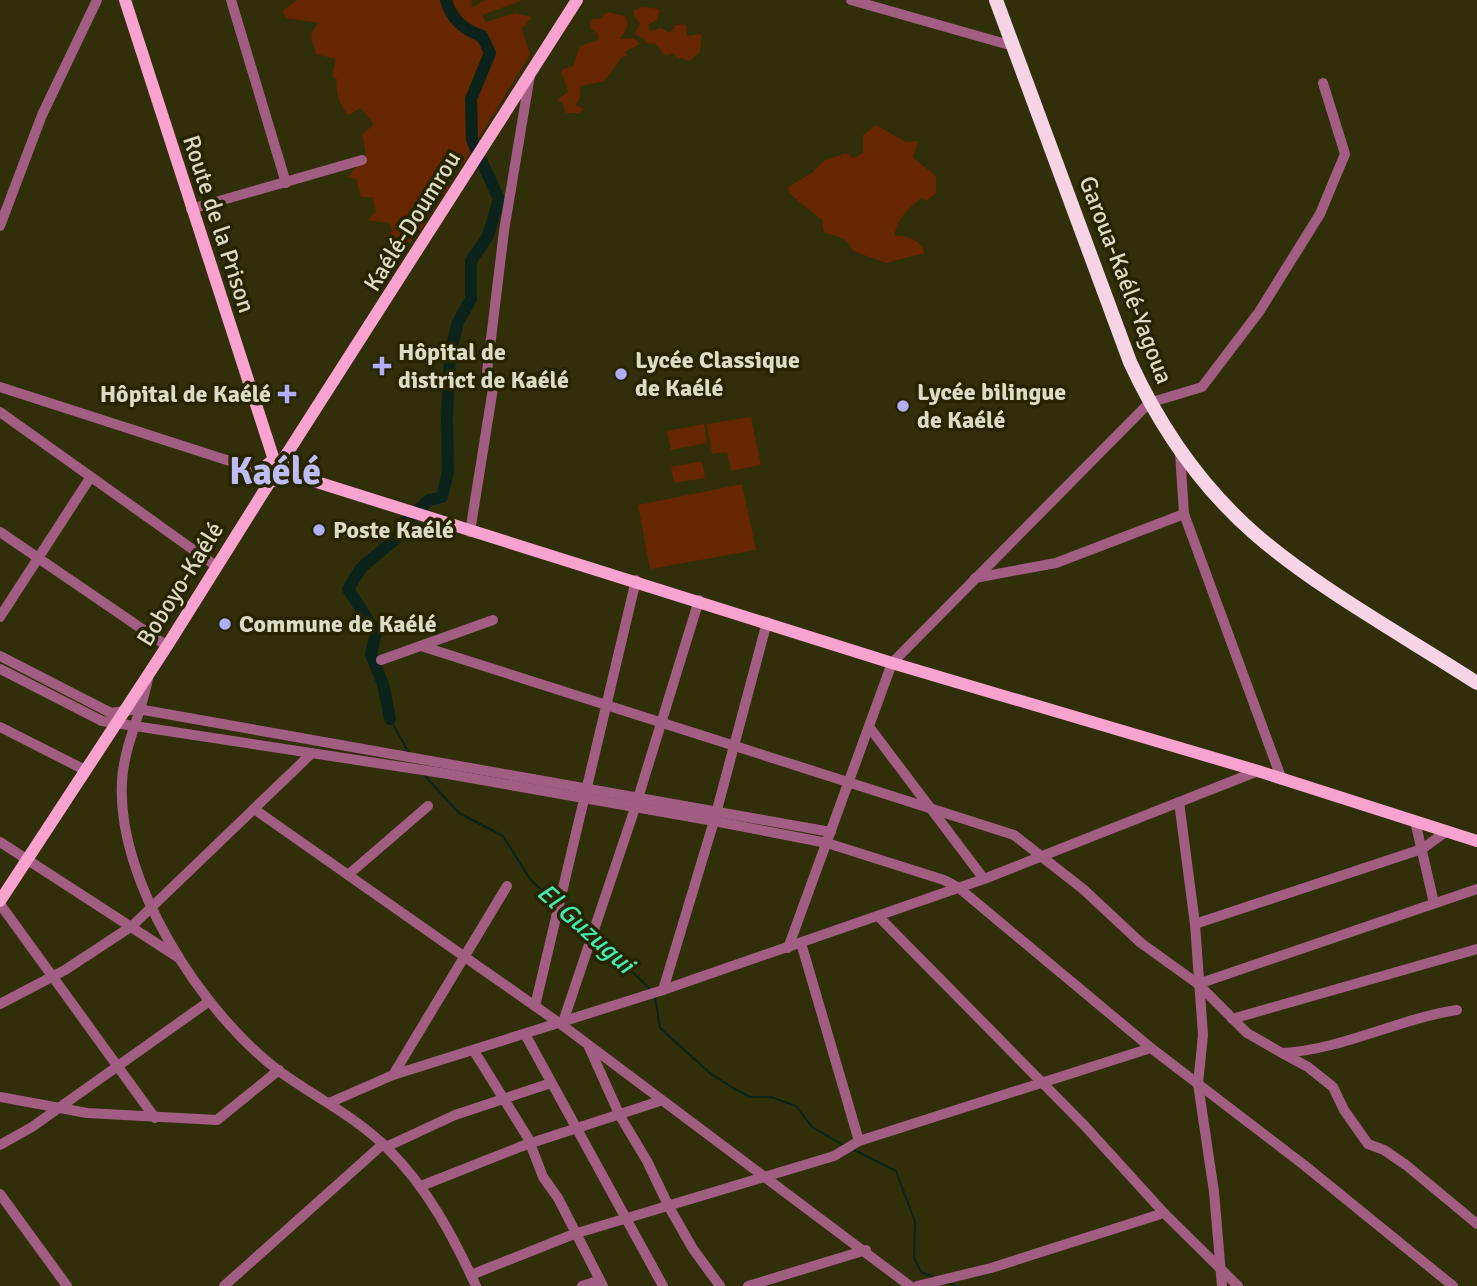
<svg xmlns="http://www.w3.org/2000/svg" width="1477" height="1286" font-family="Signika,sans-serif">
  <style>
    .green { fill: #652600 }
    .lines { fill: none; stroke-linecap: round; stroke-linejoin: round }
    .stream { stroke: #0c231b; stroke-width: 2 }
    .river { stroke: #0c231b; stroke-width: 12 }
    .minor { stroke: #a25d83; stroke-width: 10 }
    .major { stroke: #f8a2d0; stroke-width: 12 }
    .highway { stroke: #f6d3e5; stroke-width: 14 }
    .poi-dot { fill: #b2adf9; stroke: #272500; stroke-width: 2.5 }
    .labels { text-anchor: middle; stroke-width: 7; stroke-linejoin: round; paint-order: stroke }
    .street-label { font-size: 24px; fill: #dbdbc7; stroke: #272500 }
    .poi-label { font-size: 24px; font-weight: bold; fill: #dbdbc7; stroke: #272500; text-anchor: start }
    .water-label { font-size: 26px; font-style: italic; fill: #40ebb4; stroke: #272500 }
    .town-label { font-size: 38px; font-weight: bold; fill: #bfbcf5; stroke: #272500 }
  </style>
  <rect width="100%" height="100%" fill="#302f09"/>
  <g class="green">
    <path d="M297,0H472L471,8L485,0H523L482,15L486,22L515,13L532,17L522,29L530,55L462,165L455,168L453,177L447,181L449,188L444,194L427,198L423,205L429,213L424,226L405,247L385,237L393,231L389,223L368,220L376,211L372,197H361L356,179L348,177L366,155L362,134L374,125L361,108L348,115C340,105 335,93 337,79L332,75L336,59L316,54L311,37L313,30L319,23L286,18L282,11Z"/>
    <polygon points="643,7 659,9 658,19 648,25 650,31 661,28 670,33 676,25 686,24 687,36 702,34 700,52 690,61 681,58 679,60 672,53 666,56 656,44 646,43 643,38 635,34 640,23 634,16 634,10"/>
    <path d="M607,12L625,16C631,27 625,30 620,39L634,38L640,44L624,52L628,56L622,57L605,81L580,86V98L575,105L584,109L579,113H566L562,102L557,100L568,92L561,70L573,66L580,46L598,40V34L590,28L592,19L601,18Z"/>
    <path d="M876,125L906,142L918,141L913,158L936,176V193L926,201L921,198C910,208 895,219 895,236C908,235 921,240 925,253L886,263L853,251C847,237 838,236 824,233L822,220L790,194L788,187L813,172L823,161L846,153L853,158L863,153V135Z"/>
    <polygon points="751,417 761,465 731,471 727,452 712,454 707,424"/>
    <polygon points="704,424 707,443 671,450 667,431"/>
    <polygon points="702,461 705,478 674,483 671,467"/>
    <polygon points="742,484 756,550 650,569 638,505"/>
  </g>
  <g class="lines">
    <g class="stream">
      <polyline points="390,719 409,753"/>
      <polyline points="424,775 459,813 503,836 530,879 555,903"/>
      <polyline points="563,913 569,920 589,931"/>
      <polyline points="596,937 650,989"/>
      <polyline points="655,996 660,1028 711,1074 733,1088 750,1097 771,1097 796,1106 812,1127 843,1145"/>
      <polyline points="854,1150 896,1171 915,1222 914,1258 921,1272 933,1277"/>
      <polyline points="948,1283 956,1286"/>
    </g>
    <path class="river" d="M390,719L383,684L371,655L376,632L348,589L361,568L398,537L403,524L429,500L442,497L448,472L447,416L450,354L458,322L471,299V261L488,236L499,199L472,140L471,99L490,53L482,36C464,30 451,19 446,0"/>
    <g class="minor">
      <polyline points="231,0 286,183"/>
      <polyline points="851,0 1013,46"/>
      <polyline points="191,209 362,160"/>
      <polyline points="0,226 42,115 97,0"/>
      <polyline points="0,387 264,472"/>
      <polyline points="0,412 216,566"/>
      <polyline points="1180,452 1184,514 1282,780"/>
      <polyline points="0,532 167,646"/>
      <polyline points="470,532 493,388 495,378 487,372 504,231 530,75"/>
      <polyline points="975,578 1056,563 1184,514"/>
      <polyline points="0,617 90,478"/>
      <polyline points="421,646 1014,835 1083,889 1141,943 1198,984 1247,1033 1282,1053"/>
      <polyline points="0,656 111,713 138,709 831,832"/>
      <polyline points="381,660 493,620"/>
      <polyline points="0,669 102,721 442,773 714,821 827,843 944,880 959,888 1151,1048 1304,1165 1453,1286"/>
      <path d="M148,678C142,713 124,745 122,781C116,881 202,1013 279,1071C315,1097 356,1117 387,1148C427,1187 453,1236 476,1286"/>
      <polyline points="0,727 85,770"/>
      <polyline points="870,728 984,879"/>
      <polyline points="1179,802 1195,924 1203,1035 1198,1084 1214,1192 1222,1286"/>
      <polyline points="254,809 562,1025 910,1286"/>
      <polyline points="1415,821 1434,903"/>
      <polyline points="0,842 179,958"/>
      <polyline points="348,875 428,806"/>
      <polyline points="0,904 155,1118"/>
      <polyline points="879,917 1084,1125 1164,1213 1238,1286"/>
      <polyline points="1195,924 1422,849 1447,831"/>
      <polyline points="801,943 859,1141"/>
      <polyline points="788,948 892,663 1149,403 1202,387 1259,312 1320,214 1345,154 1323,83"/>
      <polyline points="1198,984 1477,889"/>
      <polyline points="663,990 984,879 1258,771"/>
      <polyline points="0,1004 65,970 132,926 312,753"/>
      <polyline points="535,1006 636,580"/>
      <path d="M1457,1010C1398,1019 1341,1050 1282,1053L1308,1067L1333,1087L1344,1110L1368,1144L1384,1150L1406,1165L1477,1224"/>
      <polyline points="1232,1019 1477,949"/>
      <polyline points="562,1025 635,808 699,600"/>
      <polyline points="526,1036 663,1286"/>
      <polyline points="589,1047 620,1116 647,1161 669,1207 693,1249 720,1286"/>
      <polyline points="474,1051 528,1138 543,1177 558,1198 603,1286"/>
      <polyline points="393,1075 507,886"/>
      <polyline points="0,1097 87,1113 217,1120 279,1070"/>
      <polyline points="329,1103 393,1075 663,990 714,821 767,622"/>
      <polyline points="0,1145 32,1127 208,1002"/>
      <polyline points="386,1147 455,1115 551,1083"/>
      <polyline points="421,1186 525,1145 660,1101"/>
      <polyline points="0,1194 67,1286"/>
      <polyline points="471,1275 574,1234 834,1156 859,1141 1151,1048"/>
      <polyline points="224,1286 383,1144"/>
      <polyline points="582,1286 600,1280"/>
      <polyline points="748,1286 866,1250"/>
      <polyline points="917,1286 991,1268 1164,1213"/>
    </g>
    <g class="major">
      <polyline points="125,0 274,460"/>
      <circle cx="275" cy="471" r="10"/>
      <polyline points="281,463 577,0"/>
      <polyline points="285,472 892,663 1258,771 1477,841"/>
      <polyline points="0,901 167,646 271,480"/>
    </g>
    <path class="highway" d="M996,0L1130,362C1160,427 1200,486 1255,534C1317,588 1406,637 1477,683"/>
  </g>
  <g class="poi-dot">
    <path d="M378.5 355.5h7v7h7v7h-7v7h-7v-7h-7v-7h7z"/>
    <circle cx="621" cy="374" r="7"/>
    <path d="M283.5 383.5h7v7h7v7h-7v7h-7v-7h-7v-7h7z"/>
    <circle cx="903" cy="406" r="7"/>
    <circle cx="319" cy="530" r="7"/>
    <circle cx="225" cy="624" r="7"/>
  </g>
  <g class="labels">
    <g class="street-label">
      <text transform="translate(412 221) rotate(-58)" y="8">Kaélé-Doumrou</text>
      <text transform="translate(219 224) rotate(72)" y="8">Route de la Prison</text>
      <text transform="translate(1126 280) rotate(69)" y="8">Garoua-Kaélé-Yagoua</text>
      <text transform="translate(180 584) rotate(-58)" y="8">Boboyo-Kaélé</text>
    </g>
    <g class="poi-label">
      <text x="398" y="360">Hôpital de<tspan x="398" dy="28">district de Kaélé</tspan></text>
      <text x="635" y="368">Lycée Classique<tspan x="635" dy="28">de Kaélé</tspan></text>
      <text x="917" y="400">Lycée bilingue<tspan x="917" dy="28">de Kaélé</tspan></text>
      <text x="271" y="402" text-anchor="end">Hôpital de Kaélé</text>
      <text x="333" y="538">Poste Kaélé</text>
      <text x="239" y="632">Commune de Kaélé</text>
    </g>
    <g class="water-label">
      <text transform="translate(586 928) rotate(42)" y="9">El Guzugui</text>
    </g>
    <g class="town-label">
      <text x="275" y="484">Kaélé</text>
    </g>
  </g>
</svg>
